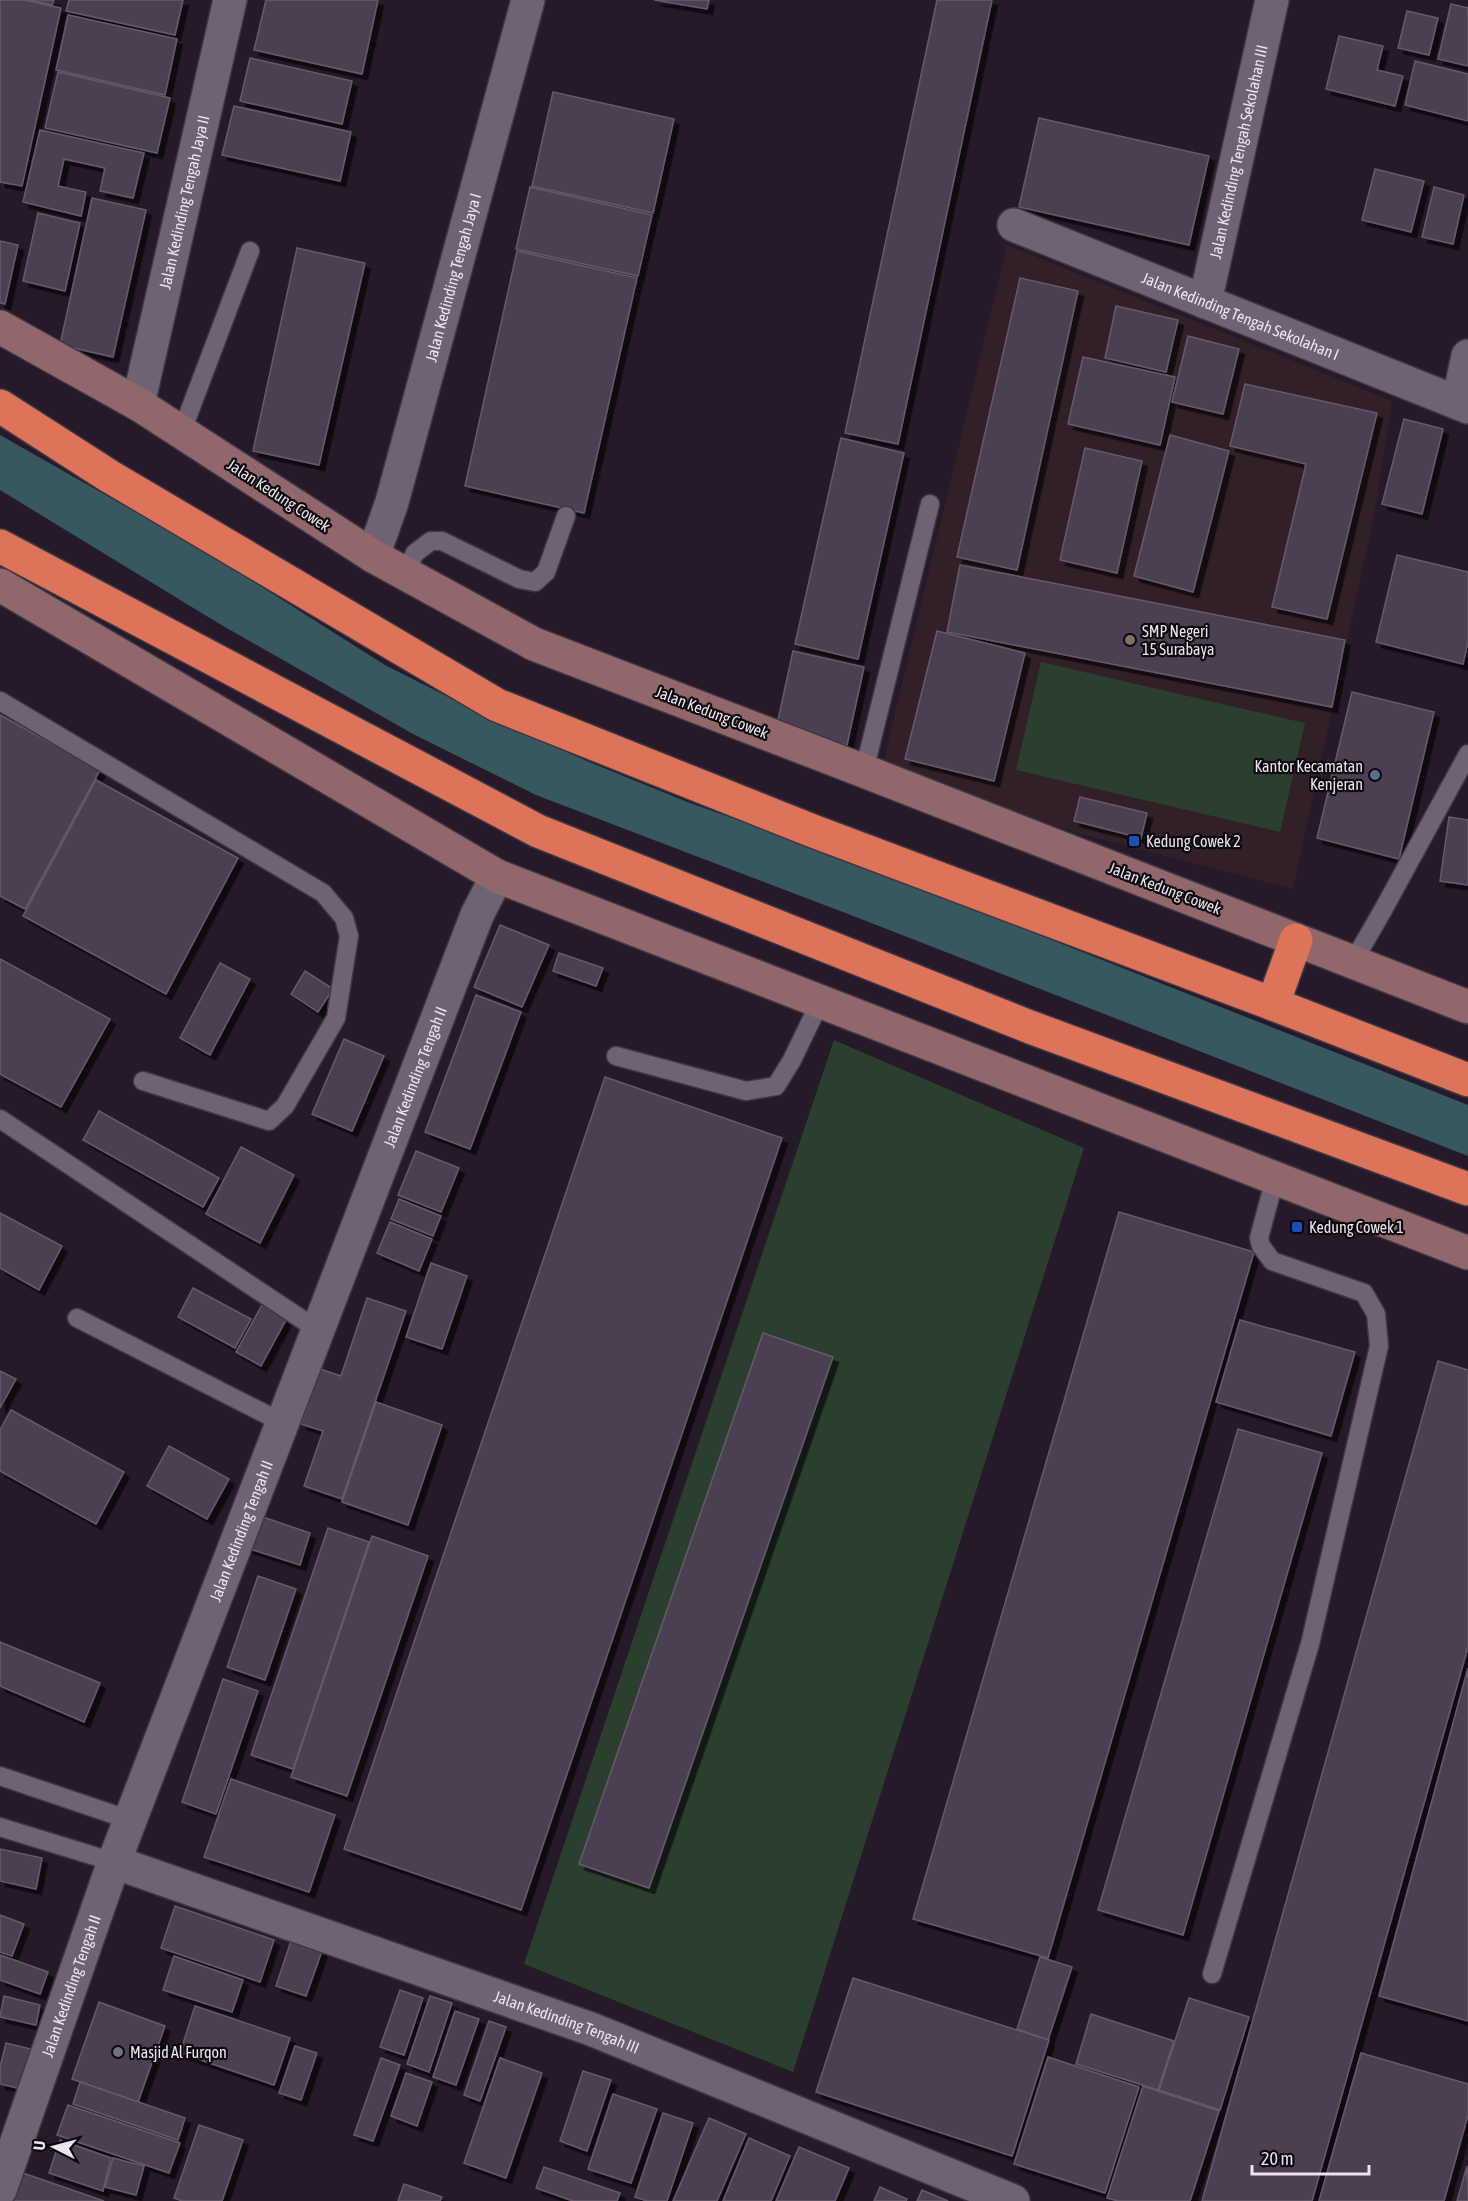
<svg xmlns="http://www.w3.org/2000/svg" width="1468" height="2201" font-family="'Asap Condensed',sans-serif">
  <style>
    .education { fill: #322028 }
    .green { fill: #2b3f2e }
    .water { fill: #385860 }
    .building { fill: #4c3f51; stroke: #67596c; stroke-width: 1.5; filter: url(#shadow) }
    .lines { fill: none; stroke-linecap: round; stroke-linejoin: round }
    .lane-casing { stroke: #403643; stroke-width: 21 }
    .street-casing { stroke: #403643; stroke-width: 36 }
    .secondary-casing { stroke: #403643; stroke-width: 36 }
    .highway-casing { stroke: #403643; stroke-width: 36 }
    .lane { stroke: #706275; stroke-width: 18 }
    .street { stroke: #706275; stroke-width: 33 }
    .secondary { stroke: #91676c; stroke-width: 33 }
    .highway { stroke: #dd7358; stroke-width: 33 }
    .education-dot { fill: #8d6e63; stroke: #0c070e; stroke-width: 2 }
    .service-dot { fill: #5c6f8a; stroke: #0c070e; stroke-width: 2 }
    .transit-dot { fill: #1a4fb4; stroke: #0c070e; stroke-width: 2 }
    .worship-dot { fill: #6b7280; stroke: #0c070e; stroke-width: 2 }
    .labels { text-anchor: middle; stroke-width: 4.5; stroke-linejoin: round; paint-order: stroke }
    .street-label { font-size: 16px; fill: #ece4ef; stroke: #0c070e }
    .poi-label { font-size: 16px; fill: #ece4ef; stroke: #0c070e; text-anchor: start }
  </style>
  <defs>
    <filter id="shadow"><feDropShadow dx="5.5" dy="5.5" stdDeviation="0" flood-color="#0009"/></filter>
  </defs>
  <rect width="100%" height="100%" fill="#261a2a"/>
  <polygon class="education" points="1007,245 1392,401 1375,511 1293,889 1081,834 882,768"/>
  <g class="green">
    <polygon points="1041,662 1305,723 1280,832 1016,770"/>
    <polygon points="834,1040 1084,1148 793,2072 524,1964"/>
  </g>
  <polygon class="water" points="0,435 213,556 385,665 480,713 589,762 690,803 845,858 1468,1105 1468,1156 856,917 536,795 413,734 218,623 0,490"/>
  <g class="building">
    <polygon points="0,0 24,0 61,8 22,186 0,182"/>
    <polygon points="28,0 54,0 52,5"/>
    <polygon points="69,0 183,0 175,35 66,11"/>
    <polygon points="266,0 378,0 362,74 254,50"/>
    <polygon points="654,0 709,0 707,9"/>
    <polygon points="937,0 992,0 898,444 845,433"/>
    <polygon points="1451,4 1468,8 1468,66 1438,59"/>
    <polygon points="1407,11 1438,18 1429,55 1398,48"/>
    <polygon points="68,15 177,39 165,95 56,70"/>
    <polygon points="1339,36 1383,46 1377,70 1403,76 1395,106 1326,89"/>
    <polygon points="250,58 352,81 342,124 240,101"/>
    <polygon points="1415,61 1468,74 1468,121 1405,105"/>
    <polygon points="58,72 170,98 157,153 45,128"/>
    <polygon points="553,92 674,119 653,213 532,186"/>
    <polygon points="234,106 351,132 340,181 222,155"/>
    <polygon points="1039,118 1209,156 1189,245 1019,207"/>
    <polygon points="40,130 144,153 133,198 100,191 105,168 64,159 58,186 86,192 81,216 23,202"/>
    <polygon points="1375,169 1424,181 1411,232 1362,220"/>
    <polygon points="530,187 652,215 638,276 516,249"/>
    <polygon points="1434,187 1464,195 1453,244 1422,237"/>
    <polygon points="92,198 146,210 113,357 60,345"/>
    <polygon points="38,213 80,223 65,291 23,281"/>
    <polygon points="0,241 18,245 5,304 0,303"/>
    <polygon points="297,248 365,263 319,465 253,451"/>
    <polygon points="517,251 637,278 584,513 465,486"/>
    <polygon points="1020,278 1078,291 1017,570 957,557"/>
    <polygon points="1116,306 1178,320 1166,372 1105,358"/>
    <polygon points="1188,336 1239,349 1223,414 1172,402"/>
    <polygon points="1083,357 1175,377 1160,445 1068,424"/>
    <polygon points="1245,384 1377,413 1327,619 1272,607 1306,464 1230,446"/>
    <polygon points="1404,419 1443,429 1422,514 1382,504"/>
    <polygon points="1170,435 1229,451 1193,592 1134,576"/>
    <polygon points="841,438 904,453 858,659 795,644"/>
    <polygon points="1085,448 1142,461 1117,573 1060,560"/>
    <polygon points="1397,555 1468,572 1468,642 1463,664 1376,642"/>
    <polygon points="960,565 1345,640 1332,707 947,632"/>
    <polygon points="937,631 1025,653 994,781 905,759"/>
    <polygon points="793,651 864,667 847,745 776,729"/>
    <polygon points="1352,692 1434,712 1399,859 1317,838"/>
    <polygon points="0,715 100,770 25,909 0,896"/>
    <polygon points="96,780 238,858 166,994 23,916"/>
    <polygon points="1080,797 1147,813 1141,838 1074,821"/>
    <polygon points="1449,817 1468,820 1468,885 1440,881"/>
    <polygon points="500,925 549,945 522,1007 474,987"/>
    <polygon points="559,953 603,968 596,986 553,971"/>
    <polygon points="0,959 110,1019 61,1107 0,1074"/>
    <polygon points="220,963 250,979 210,1055 180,1038"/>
    <polygon points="305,971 333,989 318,1012 291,994"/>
    <polygon points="476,995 521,1012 470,1149 425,1132"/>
    <polygon points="344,1039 384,1056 352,1131 312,1114"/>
    <polygon points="605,1077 782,1138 521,1910 344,1849"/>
    <polygon points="99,1111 219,1178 203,1207 83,1140"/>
    <polygon points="241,1147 294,1175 260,1243 206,1214"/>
    <polygon points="416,1151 459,1168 441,1212 398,1195"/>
    <polygon points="399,1199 441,1216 433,1236 391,1219"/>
    <polygon points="1119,1212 1254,1252 1048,1958 913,1919"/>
    <polygon points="0,1213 62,1246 39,1290 0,1268"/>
    <polygon points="390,1222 432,1239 419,1271 377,1253"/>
    <polygon points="431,1263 467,1276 442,1349 406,1337"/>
    <polygon points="193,1288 251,1319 235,1348 178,1317"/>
    <polygon points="367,1298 406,1311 342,1499 304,1486 323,1431 301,1424 320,1369 341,1376"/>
    <polygon points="262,1305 287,1318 261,1366 236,1352"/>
    <polygon points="1240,1320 1355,1352 1331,1436 1216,1402"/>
    <polygon points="763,1333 833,1357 649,1888 579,1864"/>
    <polygon points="1438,1361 1468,1370 1468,1647 1312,2201 1202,2201"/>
    <polygon points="0,1371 16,1379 0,1408"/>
    <polygon points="376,1402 442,1425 408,1525 342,1502"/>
    <polygon points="11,1410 124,1472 96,1524 0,1471 0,1430"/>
    <polygon points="1238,1429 1322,1453 1183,1935 1098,1910"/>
    <polygon points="169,1446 229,1479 207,1519 147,1486"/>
    <polygon points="257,1515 310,1533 300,1565 247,1548"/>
    <polygon points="328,1528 369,1542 293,1769 251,1755"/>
    <polygon points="372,1536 428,1556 347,1796 291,1777"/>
    <polygon points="258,1576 296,1589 265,1680 227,1667"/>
    <polygon points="0,1642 100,1683 84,1722 0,1686"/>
    <polygon points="1468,1668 1468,2021 1379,1996"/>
    <polygon points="223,1679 258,1691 216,1814 182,1802"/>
    <polygon points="231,1779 335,1815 309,1892 204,1857"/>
    <polygon points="0,1849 42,1858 36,1889 0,1881"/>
    <polygon points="175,1906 274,1940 260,1982 161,1948"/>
    <polygon points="0,1915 24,1924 12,1956 0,1952"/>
    <polygon points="291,1941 322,1951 306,1996 276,1986"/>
    <polygon points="0,1955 48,1972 40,1994 0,1980"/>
    <polygon points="174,1956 243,1980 232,2012 163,1990"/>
    <polygon points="1040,1957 1072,1967 1048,2040 1017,2029"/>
    <polygon points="853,1978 1049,2040 1012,2156 816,2092"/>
    <polygon points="400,1990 423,1998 404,2055 380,2047"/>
    <polygon points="4,1996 40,2005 36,2025 0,2017"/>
    <polygon points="430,1996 452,2003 429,2072 407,2064"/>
    <polygon points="1189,1998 1249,2017 1220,2110 1159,2090"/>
    <polygon points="99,2002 165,2026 138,2102 72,2079"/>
    <polygon points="195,2006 290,2038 274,2085 180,2053"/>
    <polygon points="455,2011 479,2019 456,2085 433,2077"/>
    <polygon points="1091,2014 1174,2041 1158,2090 1076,2064"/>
    <polygon points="489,2021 506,2027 480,2101 464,2095"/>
    <polygon points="6,2043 35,2050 26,2090 0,2084 0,2067"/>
    <polygon points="295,2046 317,2053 301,2100 279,2093"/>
    <polygon points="1361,2053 1468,2084 1468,2115 1444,2201 1319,2201"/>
    <polygon points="1048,2057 1139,2087 1105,2193 1014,2164"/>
    <polygon points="381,2058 400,2065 373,2141 354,2135"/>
    <polygon points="500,2058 542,2073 506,2178 464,2163"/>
    <polygon points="583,2071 611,2080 587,2151 560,2141"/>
    <polygon points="406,2073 432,2082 417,2126 391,2116"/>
    <polygon points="80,2082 185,2118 178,2140 73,2104"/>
    <polygon points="1143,2086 1219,2111 1190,2201 1118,2201 1107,2198"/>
    <polygon points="613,2094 657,2109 631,2183 588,2169"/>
    <polygon points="68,2105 180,2143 169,2173 57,2135"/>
    <polygon points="663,2113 693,2123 667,2201 647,2201 635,2197"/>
    <polygon points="709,2118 746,2134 717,2201 673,2201"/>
    <polygon points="199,2125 243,2140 222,2201 182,2201 174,2198"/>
    <polygon points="749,2138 790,2156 771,2201 723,2201"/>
    <polygon points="60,2140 111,2158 103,2191 49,2173"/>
    <polygon points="799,2147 849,2168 835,2201 776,2201"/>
    <polygon points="113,2158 144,2166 136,2195 105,2187"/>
    <polygon points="1467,2166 1468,2201 1457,2201"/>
    <polygon points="544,2167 620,2193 617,2201 573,2201 536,2188"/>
    <polygon points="23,2173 104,2201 14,2201"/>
    <polygon points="404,2184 442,2197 440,2201 398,2201"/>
    <polygon points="880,2187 907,2199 906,2201 874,2201"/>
    <polygon points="922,2190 948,2201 917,2201"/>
  </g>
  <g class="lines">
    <defs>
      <g id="lane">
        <polyline points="182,431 250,251"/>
        <polyline points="405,573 415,553 431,541 442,541 519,579 535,582 546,572 566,516"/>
        <polyline points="0,701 323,893 344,918 349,936 336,1018 285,1106 269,1121 143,1081"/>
        <polyline points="864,771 930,504"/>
        <polyline points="1353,962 1383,910 1468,754"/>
        <polyline points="616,1056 746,1091 776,1086 792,1060 820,1002"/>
        <polyline points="0,1119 318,1330"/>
        <polyline points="77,1318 283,1423"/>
        <polyline points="0,1776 130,1820"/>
        <polyline points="0,1827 114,1862"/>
        <polyline points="1212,1974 1310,1644 1379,1346 1376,1314 1364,1293 1272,1261 1261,1246 1259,1238 1275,1178"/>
      </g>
      <g id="street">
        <path id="s1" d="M1014,225L1468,407"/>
        <path id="s2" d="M1205,302L1272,0"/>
        <polyline points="1458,403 1468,356"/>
        <path id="s3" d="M138,404L230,0"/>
        <path id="s4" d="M373,556L392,502L528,0"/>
        <path id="s5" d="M114,1862L591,2029L1013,2201"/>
        <path id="s6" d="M0,2190L114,1862L477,915L497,876"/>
      </g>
      <g id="secondary">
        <polyline points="0,327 138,404 373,556 534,644 864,771 1468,1007"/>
        <polyline points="0,585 497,876 1468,1253"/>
      </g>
      <g id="highway">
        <polyline points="0,406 109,476 497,705 813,831 1273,1004 1468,1080"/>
        <polyline points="0,546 538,831 1030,1027 1468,1189"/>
        <polyline points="1273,1004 1296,940"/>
      </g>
    </defs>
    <use href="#lane" class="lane-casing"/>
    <use href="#street" class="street-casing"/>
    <use href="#secondary" class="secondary-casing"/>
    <use href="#highway" class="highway-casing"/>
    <use href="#lane" class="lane"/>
    <use href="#street" class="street"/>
    <use href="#secondary" class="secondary"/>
    <use href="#highway" class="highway"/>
  </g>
  <circle class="education-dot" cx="1130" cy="640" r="6"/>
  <circle class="service-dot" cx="1375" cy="775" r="6"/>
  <g class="transit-dot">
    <rect x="1128" y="835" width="12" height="12" rx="3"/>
    <rect x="1291" y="1221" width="12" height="12" rx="3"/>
  </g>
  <circle class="worship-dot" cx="118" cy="2052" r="6"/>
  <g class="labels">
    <g class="street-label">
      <text dy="6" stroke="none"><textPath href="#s2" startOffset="154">Jalan Kedinding Tengah Sekolahan III</textPath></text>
      <text dy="6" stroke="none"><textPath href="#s3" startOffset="207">Jalan Kedinding Tengah Jaya II</textPath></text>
      <text dy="6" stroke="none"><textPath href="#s4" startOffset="290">Jalan Kedinding Tengah Jaya I</textPath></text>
      <text dy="6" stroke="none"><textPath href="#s1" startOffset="244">Jalan Kedinding Tengah Sekolahan I</textPath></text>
      <text transform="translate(279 495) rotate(33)" y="6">Jalan Kedung Cowek</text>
      <text transform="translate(712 712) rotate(21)" y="6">Jalan Kedung Cowek</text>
      <text transform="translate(1165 888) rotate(21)" y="6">Jalan Kedung Cowek</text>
      <text dy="6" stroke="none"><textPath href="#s6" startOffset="1188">Jalan Kedinding Tengah II</textPath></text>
      <text dy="6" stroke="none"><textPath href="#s6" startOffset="702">Jalan Kedinding Tengah II</textPath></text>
      <text dy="6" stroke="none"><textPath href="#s6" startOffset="216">Jalan Kedinding Tengah II</textPath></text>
      <text dy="6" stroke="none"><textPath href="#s5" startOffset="480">Jalan Kedinding Tengah III</textPath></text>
    </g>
    <g class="poi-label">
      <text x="1142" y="637">SMP Negeri<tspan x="1142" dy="18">15 Surabaya</tspan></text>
      <text x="1363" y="772" text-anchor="end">Kantor Kecamatan<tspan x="1363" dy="18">Kenjeran</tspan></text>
      <text x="1146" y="847">Kedung Cowek 2</text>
      <text x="1309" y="1233">Kedung Cowek 1</text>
      <text x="130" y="2058">Masjid Al Furqon</text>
    </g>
  </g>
  <g transform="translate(54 2147) rotate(276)" stroke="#0c070e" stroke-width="4.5" paint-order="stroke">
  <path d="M0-4.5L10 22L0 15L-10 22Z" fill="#ece4ef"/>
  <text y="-9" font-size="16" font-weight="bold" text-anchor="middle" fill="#ece4ef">U</text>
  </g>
  <path d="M1252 2165v9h117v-9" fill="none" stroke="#ece4ef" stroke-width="3"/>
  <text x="1261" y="2165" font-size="18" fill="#ece4ef" stroke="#0c070e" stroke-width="4.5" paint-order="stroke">20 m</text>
</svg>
